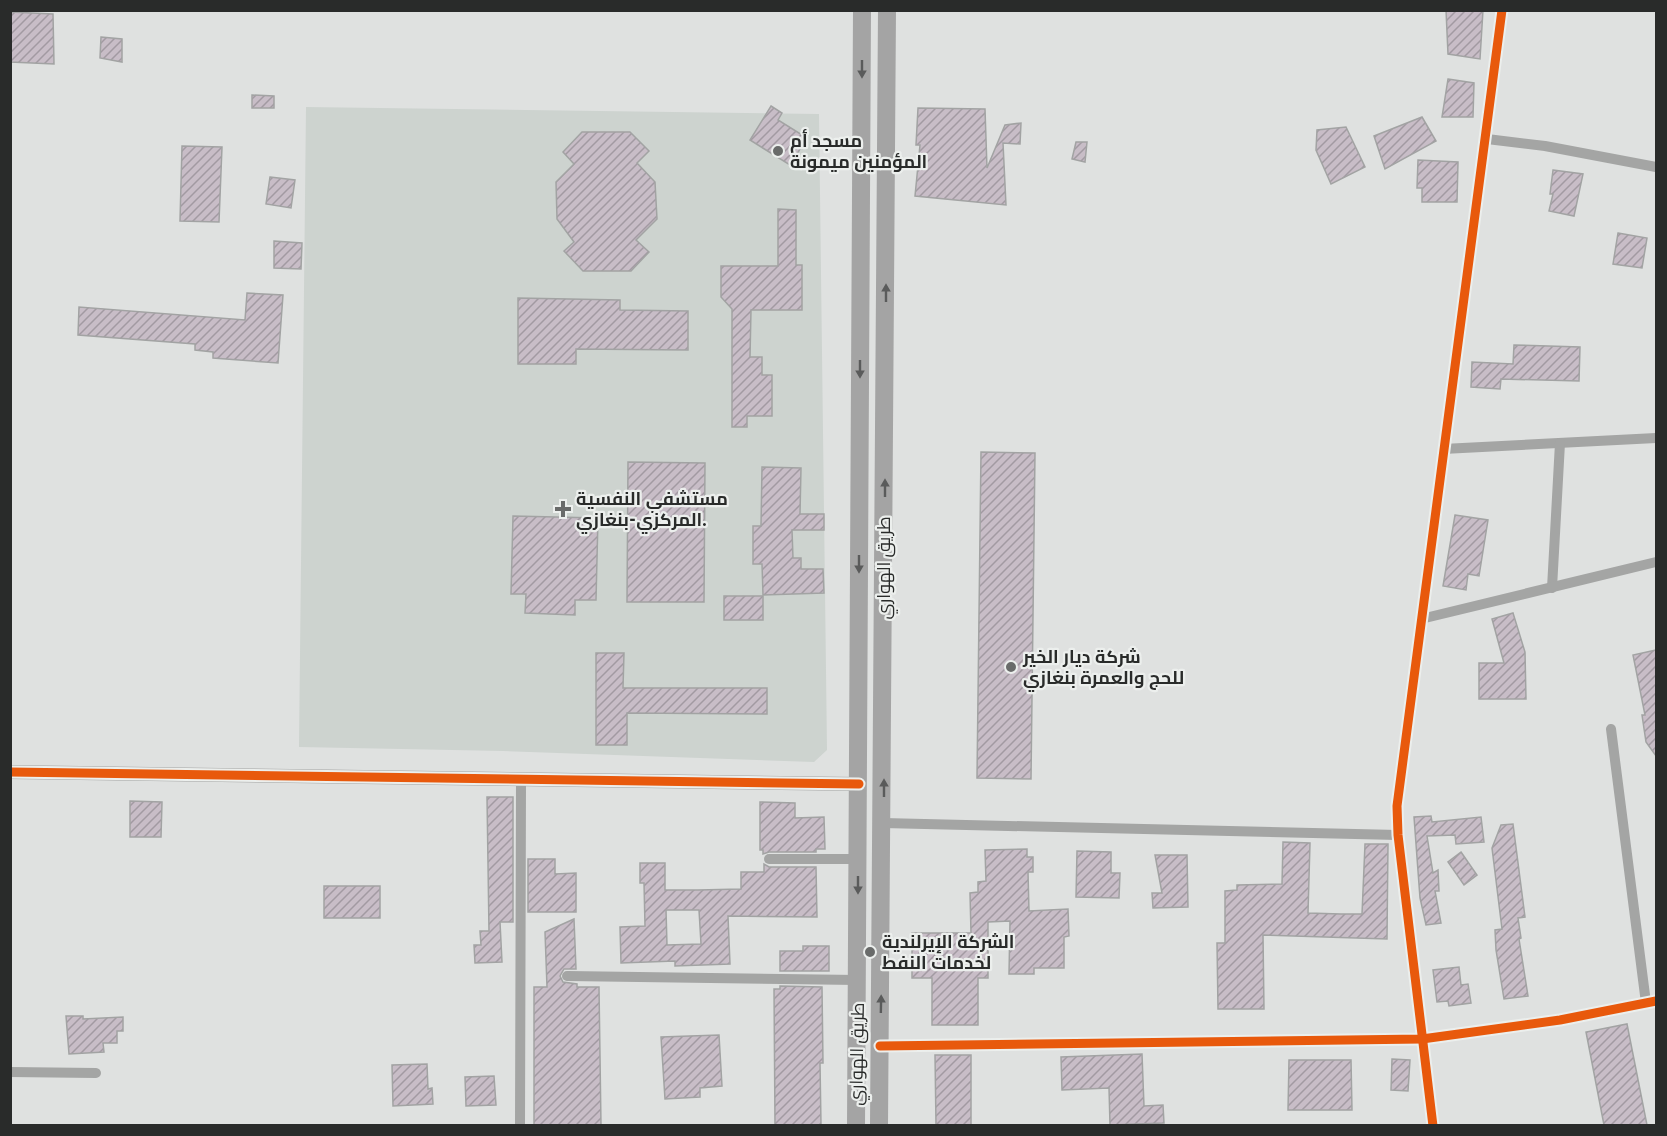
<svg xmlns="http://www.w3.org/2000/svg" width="1667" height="1136" font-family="Overpass,Cairo,sans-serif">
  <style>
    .built { fill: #cdd3cf }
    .building { fill: url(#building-hatch); stroke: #a2a3a3; stroke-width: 1.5; fill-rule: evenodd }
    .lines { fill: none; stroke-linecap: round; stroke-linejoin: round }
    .minor { stroke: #a4a5a4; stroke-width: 10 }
    .tertiary { stroke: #a4a5a4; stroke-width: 14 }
    .trunk { stroke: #a4a4a4; stroke-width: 18 }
    .cycleway-casing { stroke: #ecefed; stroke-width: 13 }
    .cycleway { stroke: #e8590c; stroke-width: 9 }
    .oneway { fill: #5a5b5b }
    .poi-dot { fill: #696b6a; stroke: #ecefed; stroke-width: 2 }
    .labels { text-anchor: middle; stroke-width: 4.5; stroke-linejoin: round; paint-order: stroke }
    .poi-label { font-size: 18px; font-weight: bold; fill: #292b2a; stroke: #ecefed; text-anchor: start }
    .street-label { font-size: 18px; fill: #292b2a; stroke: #ecefed }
  </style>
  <defs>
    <pattern id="building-hatch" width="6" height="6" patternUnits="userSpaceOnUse" patternTransform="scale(1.5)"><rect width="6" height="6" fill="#c8bdc7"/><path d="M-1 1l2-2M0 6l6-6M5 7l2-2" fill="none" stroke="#a29aa2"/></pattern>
  </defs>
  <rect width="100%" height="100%" fill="#dfe1e0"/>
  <polygon class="built" points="306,107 819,114 827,750 814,762 503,751 299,747"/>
  <g class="building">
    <polygon points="1446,10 1483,10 1480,59 1448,54"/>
    <polygon points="10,12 53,14 54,64 10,62"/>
    <polygon points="101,37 122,39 122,62 100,58"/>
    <polygon points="1448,79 1474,83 1473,117 1442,117"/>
    <polygon points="252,95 274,96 274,108 252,108"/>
    <polygon points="771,106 782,113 778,120 807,138 790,165 750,140"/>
    <polygon points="918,108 985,109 987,168 1005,125 1021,123 1020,144 1003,143 1006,205 915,196 920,145 916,145"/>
    <polygon points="1422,117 1436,141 1385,169 1374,136"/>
    <polygon points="1346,127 1365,167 1331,184 1316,150 1317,130"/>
    <polygon points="582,132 630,132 649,151 637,163 655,182 657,219 636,240 649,252 631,271 583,271 564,251 574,242 557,219 556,182 574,164 563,152"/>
    <polygon points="1076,142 1087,142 1085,162 1072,159"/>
    <polygon points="182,146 222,147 219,222 180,221"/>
    <polygon points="1418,160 1458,162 1457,202 1422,202 1422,188 1417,188"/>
    <polygon points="1553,170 1583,174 1574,216 1549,211 1553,194 1550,194"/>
    <polygon points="270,177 295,180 291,208 266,204"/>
    <polygon points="778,209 796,210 796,265 802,265 802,310 751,310 750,357 762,357 762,375 772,375 772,416 747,416 747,427 732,427 732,309 721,297 721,266 778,266"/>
    <polygon points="1618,233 1647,238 1642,268 1613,264"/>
    <polygon points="274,241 302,243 301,269 274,268"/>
    <polygon points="247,293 283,295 278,363 213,358 213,352 195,350 195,344 78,335 79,307 245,320"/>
    <polygon points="518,298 620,300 620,310 688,311 688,350 576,349 576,364 518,364"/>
    <polygon points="1514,345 1580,347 1579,381 1501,379 1500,389 1471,387 1472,362 1513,364"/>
    <polygon points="981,452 1035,453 1031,779 977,778"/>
    <polygon points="628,462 705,463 704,602 627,602"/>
    <polygon points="762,467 801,468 800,514 824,514 824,530 792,530 793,558 801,558 801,569 823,569 824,593 763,595 762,564 753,564 753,526 761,526"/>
    <polygon points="1455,515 1488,520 1479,576 1468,574 1466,590 1443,586"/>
    <polygon points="513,516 598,518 596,600 575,600 575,615 525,613 526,594 511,594"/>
    <rect x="724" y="596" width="39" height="24"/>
    <polygon points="1513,613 1525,652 1526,699 1479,699 1479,663 1504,663 1492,619"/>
    <polygon points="1656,650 1656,756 1646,742 1642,715 1645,715 1633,655"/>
    <polygon points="596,653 624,653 623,688 767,688 767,714 627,713 627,745 596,745"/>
    <polygon points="487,797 513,797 513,922 500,922 502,962 475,963 474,945 481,945 480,931 489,931"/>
    <polygon points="130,801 162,802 161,837 130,837"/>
    <polygon points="760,802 795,803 795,818 824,817 825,849 816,849 816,852 769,852 763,854 763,850 760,850"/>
    <polygon points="1431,816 1432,822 1481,817 1484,842 1456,844 1455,835 1427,836 1433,873 1438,870 1439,891 1435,891 1441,923 1426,925 1420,898 1414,817"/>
    <polygon points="1513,824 1525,917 1518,918 1521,938 1519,939 1528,996 1504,999 1496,950 1495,930 1502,929 1492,848 1501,825"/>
    <polygon points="1283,842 1310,843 1308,913 1341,914 1362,914 1365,844 1388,844 1387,939 1263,935 1264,1009 1218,1009 1217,943 1225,943 1225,891 1237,890 1237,885 1282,884"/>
    <polygon points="1027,849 1027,857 1033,857 1033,872 1028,872 1029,911 1068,909 1069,936 1064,937 1064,968 1034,968 1034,974 1009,974 1010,921 988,922 988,978 978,978 978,1025 932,1025 932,978 912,978 912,933 971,933 970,893 978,892 978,882 986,881 985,850"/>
    <polygon points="1077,851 1111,852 1111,873 1120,873 1119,898 1076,897"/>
    <polygon points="1461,852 1477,875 1464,885 1448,862"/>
    <polygon points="1155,855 1187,855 1188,907 1153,908 1152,893 1162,893"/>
    <polygon points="528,859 555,859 555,874 576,873 576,912 528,912"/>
    <path d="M640,863H665V890H698L741,889V872H764V864L769,867H816L817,917L728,916L730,964L675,966V961L621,963L620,927L645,926L644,883H640ZM666,910H699L701,944L667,945Z"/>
    <rect x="324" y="886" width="56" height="32"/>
    <polygon points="574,919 576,969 564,969 560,976 563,982 577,984 577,987 599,987 601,1125 534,1125 534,987 547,987 545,932"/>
    <polygon points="803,946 829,946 829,971 780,971 780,951 803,951"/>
    <polygon points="1459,967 1461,985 1468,984 1471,1003 1449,1006 1448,1001 1437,1002 1433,970"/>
    <polygon points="780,986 822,987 823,1063 820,1063 821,1125 775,1125 774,989 780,989"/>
    <polygon points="66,1016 83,1016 83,1019 123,1017 123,1031 117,1031 117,1043 103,1043 104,1052 69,1054"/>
    <polygon points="1627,1024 1647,1125 1604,1125 1586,1032"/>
    <polygon points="719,1035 722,1086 700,1088 700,1097 665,1099 661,1037"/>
    <polygon points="1142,1054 1144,1106 1163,1105 1164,1123 1110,1125 1109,1088 1062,1090 1061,1057"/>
    <polygon points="935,1055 971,1055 971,1125 936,1125"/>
    <polygon points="1392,1059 1410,1060 1408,1091 1391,1090"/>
    <polygon points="1289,1060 1351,1060 1352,1110 1288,1110"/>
    <polygon points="427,1064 428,1089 432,1088 433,1104 393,1106 392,1065"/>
    <polygon points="494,1076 496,1105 466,1106 465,1077"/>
  </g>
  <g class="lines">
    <g class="minor">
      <polyline points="1487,139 1545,146 1656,167"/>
      <polyline points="1443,449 1656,438"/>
      <polyline points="1552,588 1560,443"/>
      <polyline points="1421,619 1656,562"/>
      <polyline points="1611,729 1646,1003"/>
      <polyline points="883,823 1398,835"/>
      <polyline points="769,859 858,859"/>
      <polyline points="567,976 858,980"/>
      <polyline points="880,1046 1422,1039 1560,1020 1656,1001"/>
      <polyline points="10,1072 96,1073"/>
      <polyline points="520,1126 521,781"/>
      <polyline points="1433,1126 1398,835 1397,806 1502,10"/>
    </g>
    <polyline class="tertiary" points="10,772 859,784"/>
    <g class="trunk">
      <polyline points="856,1126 862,10"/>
      <polyline points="879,1126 887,10"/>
    </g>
    <defs>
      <g id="cycleway">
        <polyline points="10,772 859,784"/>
        <polyline points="880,1046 1422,1039 1560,1020 1656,1001"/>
        <polyline points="1433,1126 1398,835 1397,806 1502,10"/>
      </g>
    </defs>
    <use href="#cycleway" class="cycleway-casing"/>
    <use href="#cycleway" class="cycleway"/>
  </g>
  <defs><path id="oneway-solid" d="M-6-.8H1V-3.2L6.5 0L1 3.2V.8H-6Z" transform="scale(1.5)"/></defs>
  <g class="oneway">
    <use href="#oneway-solid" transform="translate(862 69) rotate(90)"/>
    <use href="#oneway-solid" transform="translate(886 293) rotate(-90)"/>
    <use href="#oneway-solid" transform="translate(860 369) rotate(90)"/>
    <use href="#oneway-solid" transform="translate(885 488) rotate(-90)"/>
    <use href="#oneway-solid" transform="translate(859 564) rotate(90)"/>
    <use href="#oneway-solid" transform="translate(884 788) rotate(-90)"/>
    <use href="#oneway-solid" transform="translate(858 885) rotate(90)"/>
    <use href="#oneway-solid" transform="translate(881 1004) rotate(-89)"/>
  </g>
  <g class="poi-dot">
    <circle cx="778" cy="151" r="6"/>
    <path d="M560 500h6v6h6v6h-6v6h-6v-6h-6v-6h6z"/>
    <circle cx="1011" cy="667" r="6"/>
    <circle cx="870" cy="952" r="6"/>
  </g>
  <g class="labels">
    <g class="poi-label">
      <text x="790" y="147">مسجد أم<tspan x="790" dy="21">المؤمنين ميمونة</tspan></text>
      <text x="576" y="505">مستشفي النفسية<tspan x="576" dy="21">المركزي-بنغازي.</tspan></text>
      <text x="1023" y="663">شركة ديار الخير<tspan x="1023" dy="21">للحج والعمرة بنغازي</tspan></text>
      <text x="882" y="948">الشركة الإيرلندية<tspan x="882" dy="21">لخدمات النفط</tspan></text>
    </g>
    <g class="street-label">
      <text transform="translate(884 568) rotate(-90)" y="6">طريق الهواري</text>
      <text transform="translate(857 1054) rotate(-89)" y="6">طريق الهواري</text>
    </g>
  </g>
  <rect width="1667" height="1136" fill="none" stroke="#292b2a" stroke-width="24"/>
</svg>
